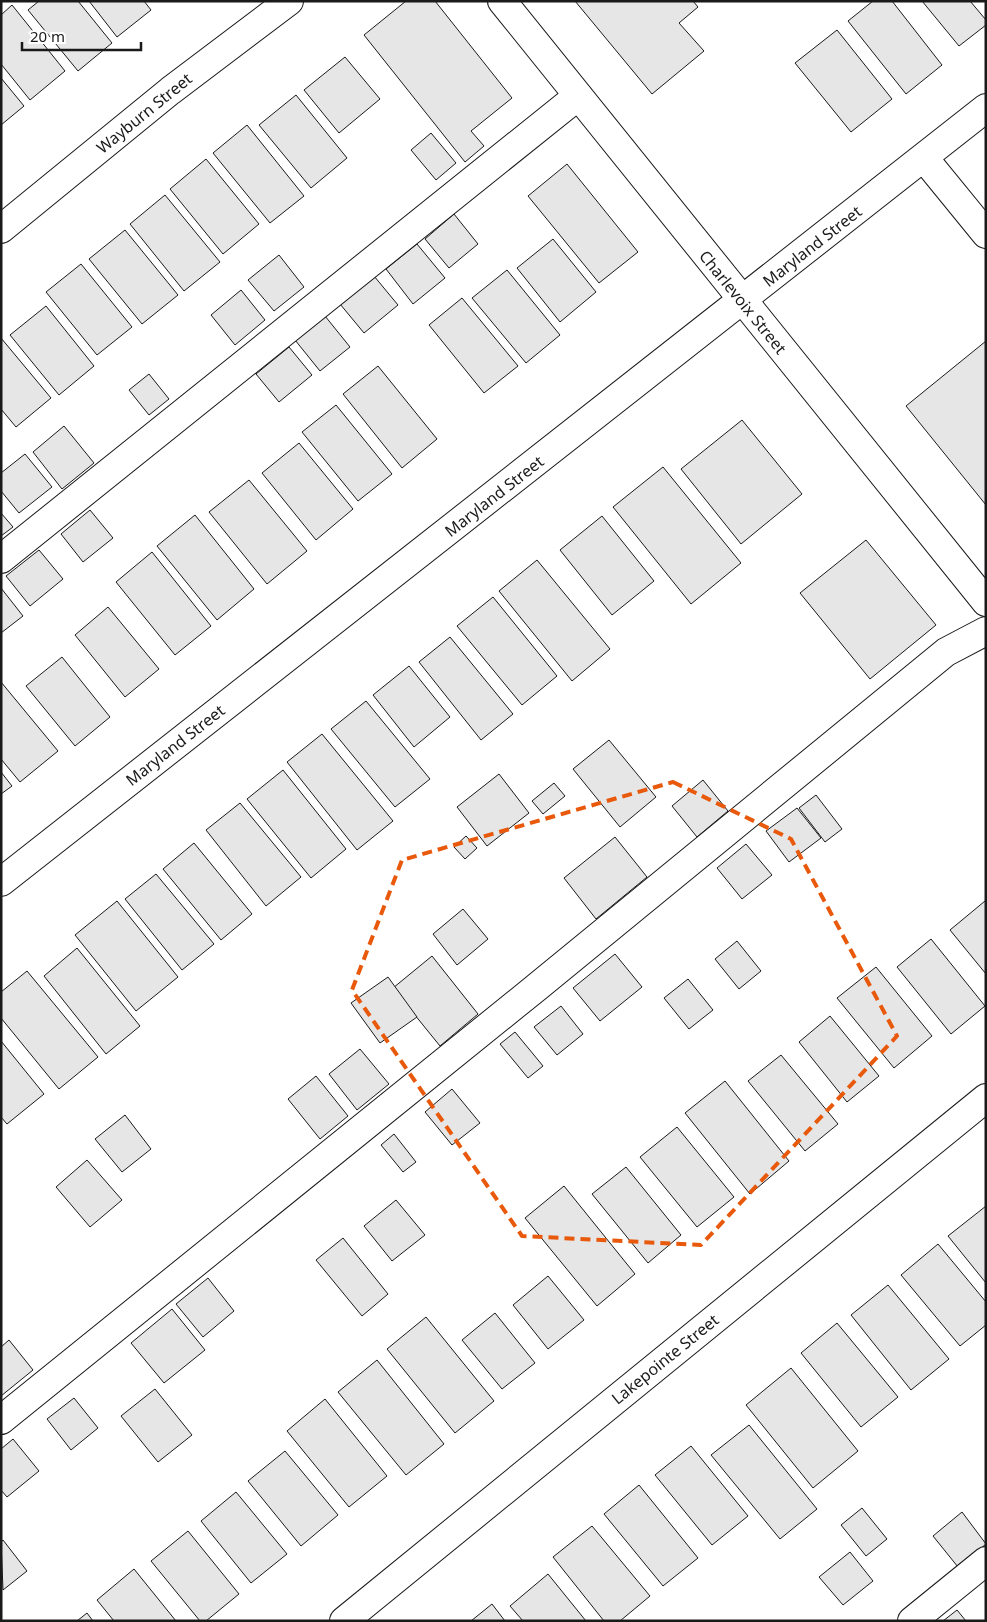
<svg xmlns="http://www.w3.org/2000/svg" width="987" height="1622" font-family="'Noto Sans',sans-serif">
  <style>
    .building { fill: #e6e6e6; stroke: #1a1a1a }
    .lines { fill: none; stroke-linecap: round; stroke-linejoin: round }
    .minor-casing { stroke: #1a1a1a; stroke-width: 30 }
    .minor { stroke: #fff; stroke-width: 28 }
    .marked { fill: none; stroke: #e8590c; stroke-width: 4; stroke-dasharray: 10 6; stroke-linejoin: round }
    .labels { text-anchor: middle; stroke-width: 4; stroke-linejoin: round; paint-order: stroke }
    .street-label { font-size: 16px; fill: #1a1a1a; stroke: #fff }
  </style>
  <rect width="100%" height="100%" fill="#fff"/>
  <g class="building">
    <polygon points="39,1 78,1 112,43 78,71 28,10"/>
    <polygon points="89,1 144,1 151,10 117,37"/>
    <polygon points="406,1 435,1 512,98 471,131 484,146 465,162 364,35"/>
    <polygon points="575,1 693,1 698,7 679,23 704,51 652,94"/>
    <polygon points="873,1 892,1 942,65 906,94 848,21"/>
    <polygon points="922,1 970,1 986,20 986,25 959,46"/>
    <polygon points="12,5 65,71 30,100 1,64 1,15"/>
    <polygon points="837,30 892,99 851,132 795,63"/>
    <polygon points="345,57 380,99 339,133 304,90"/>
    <polygon points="1,78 24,106 1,125"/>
    <polygon points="296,95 347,158 311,188 259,125"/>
    <polygon points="247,125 304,196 270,223 213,153"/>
    <polygon points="431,133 456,163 436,180 411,150"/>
    <polygon points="206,159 259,224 223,254 170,189"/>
    <polygon points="567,164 638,252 599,283 528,196"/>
    <polygon points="165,195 220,262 184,291 130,224"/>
    <polygon points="454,214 478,244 449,268 425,239"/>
    <polygon points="125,230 178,295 142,324 89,259"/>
    <polygon points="553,239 596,292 560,322 517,268"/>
    <polygon points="417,244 445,278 413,304 386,269"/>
    <polygon points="279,255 304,287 274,311 248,280"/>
    <polygon points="81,264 132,327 97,355 46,292"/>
    <polygon points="507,270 560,335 526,363 472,298"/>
    <polygon points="374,276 398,305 364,333 340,304"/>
    <polygon points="241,290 265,320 235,345 211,315"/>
    <polygon points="462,298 518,366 484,393 429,325"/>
    <polygon points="46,306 94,366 59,395 10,335"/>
    <polygon points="325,316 350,347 320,371 295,340"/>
    <polygon points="1,338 51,398 16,427 1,409"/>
    <polygon points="986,341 986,505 906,406"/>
    <polygon points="289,347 312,375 279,402 256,374"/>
    <polygon points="378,366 437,439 402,468 343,394"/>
    <polygon points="149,374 169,399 149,415 129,390"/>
    <polygon points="336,405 392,474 358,501 302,432"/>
    <polygon points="742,420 802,494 741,544 681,469"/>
    <polygon points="64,426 94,463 62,489 33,452"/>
    <polygon points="299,443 353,509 316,540 262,473"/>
    <polygon points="25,454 52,487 19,513 1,491 1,473"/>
    <polygon points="663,467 741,563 691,604 613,507"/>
    <polygon points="249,480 307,551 267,584 209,512"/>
    <polygon points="90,510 113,538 83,562 61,534"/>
    <polygon points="1,513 13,527 1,536"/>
    <polygon points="195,515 254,589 217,620 157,546"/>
    <polygon points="602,516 654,581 612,615 560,550"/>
    <polygon points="866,540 936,625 870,679 800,593"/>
    <polygon points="39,550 63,579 30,606 6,576"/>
    <polygon points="152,552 211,626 175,655 116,582"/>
    <polygon points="537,560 610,649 572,681 499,591"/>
    <polygon points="1,588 23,616 1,633"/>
    <polygon points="493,597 557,676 522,705 457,626"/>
    <polygon points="108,607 159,669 125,697 75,635"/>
    <polygon points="450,637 513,714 481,740 419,662"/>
    <polygon points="62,657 110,717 75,746 26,686"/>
    <polygon points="409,666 450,717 414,747 373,695"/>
    <polygon points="1,682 58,751 20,782 1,759"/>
    <polygon points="366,701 430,779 395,807 331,729"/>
    <polygon points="322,734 393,821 357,850 287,762"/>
    <polygon points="609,740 656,797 620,827 573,769"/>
    <polygon points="283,770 346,849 311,878 247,799"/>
    <polygon points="1,772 12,786 1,794"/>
    <polygon points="499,774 529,813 487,846 457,807"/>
    <polygon points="703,780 728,811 697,837 672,806"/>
    <polygon points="554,783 565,796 543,814 532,801"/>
    <polygon points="816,795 842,829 825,842 799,808"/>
    <polygon points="240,803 301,877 266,906 206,830"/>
    <polygon points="797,808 821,838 789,862 766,831"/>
    <polygon points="466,836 477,848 465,859 454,847"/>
    <polygon points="615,837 647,877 596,919 564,878"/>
    <polygon points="194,843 252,914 221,940 163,869"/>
    <polygon points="746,844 772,875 742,899 717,868"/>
    <polygon points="156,874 214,944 182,970 125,899"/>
    <polygon points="117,901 178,977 136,1011 75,935"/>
    <polygon points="985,901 986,903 986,974 950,930"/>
    <polygon points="463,909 488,939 457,965 433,934"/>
    <polygon points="931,939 985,1006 951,1034 897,967"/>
    <polygon points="737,941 761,971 739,989 715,959"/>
    <polygon points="77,948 140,1026 106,1054 44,976"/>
    <polygon points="615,954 642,987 600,1021 573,988"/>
    <polygon points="432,956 478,1014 440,1046 393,988"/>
    <polygon points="876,967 932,1036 894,1068 837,998"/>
    <polygon points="27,971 98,1057 59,1089 1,1018 1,992"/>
    <polygon points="388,977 417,1017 380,1043 351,1003"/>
    <polygon points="688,979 713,1010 689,1029 664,998"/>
    <polygon points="561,1006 583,1034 557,1055 534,1027"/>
    <polygon points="830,1016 879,1076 847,1102 799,1042"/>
    <polygon points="515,1032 543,1066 528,1078 500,1044"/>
    <polygon points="1,1041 44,1094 7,1124 1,1117"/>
    <polygon points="360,1049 389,1084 357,1110 329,1074"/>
    <polygon points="781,1055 838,1124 805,1151 748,1081"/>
    <polygon points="316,1076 348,1116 320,1139 288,1099"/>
    <polygon points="725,1081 789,1161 750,1194 685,1113"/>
    <polygon points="452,1089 480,1123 452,1145 425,1112"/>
    <polygon points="125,1115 151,1149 122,1172 95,1139"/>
    <polygon points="677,1127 734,1197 697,1227 640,1157"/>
    <polygon points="394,1134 416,1162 403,1172 381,1145"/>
    <polygon points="87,1160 122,1200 90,1227 56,1187"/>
    <polygon points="626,1167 681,1235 648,1263 592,1194"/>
    <polygon points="564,1186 635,1274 597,1306 525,1218"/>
    <polygon points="396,1200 425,1235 392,1261 364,1226"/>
    <polygon points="986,1206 986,1283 948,1236"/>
    <polygon points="343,1238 388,1294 362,1316 316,1260"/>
    <polygon points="938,1244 986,1302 986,1325 960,1346 901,1275"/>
    <polygon points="548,1276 584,1320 548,1349 513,1305"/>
    <polygon points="208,1278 234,1311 203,1337 176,1304"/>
    <polygon points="888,1285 949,1359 911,1390 851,1315"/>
    <polygon points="172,1309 205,1350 164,1383 131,1343"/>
    <polygon points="495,1313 535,1363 502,1389 462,1340"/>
    <polygon points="426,1317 494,1401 455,1433 387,1349"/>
    <polygon points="837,1323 898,1397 861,1427 801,1353"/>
    <polygon points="9,1340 33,1370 1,1396 1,1347"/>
    <polygon points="377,1360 444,1444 406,1475 338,1392"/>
    <polygon points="791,1368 858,1451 813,1488 746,1405"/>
    <polygon points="155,1389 192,1435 158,1462 121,1416"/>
    <polygon points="74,1398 98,1428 71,1450 47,1419"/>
    <polygon points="325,1399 387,1476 349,1507 287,1431"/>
    <polygon points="749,1425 817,1509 780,1539 711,1455"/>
    <polygon points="13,1439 39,1471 7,1497 1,1490 1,1449"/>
    <polygon points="691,1446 748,1516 712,1545 655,1475"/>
    <polygon points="285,1451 338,1515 301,1546 248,1481"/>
    <polygon points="639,1485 698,1558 663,1586 604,1514"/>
    <polygon points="236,1492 287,1554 251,1583 201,1521"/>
    <polygon points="862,1508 887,1539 866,1556 841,1525"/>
    <polygon points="962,1512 986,1544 958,1567 933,1536"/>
    <polygon points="592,1526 650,1596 620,1621 604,1621 553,1557"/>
    <polygon points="188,1531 239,1594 206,1621 200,1621 151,1561"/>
    <polygon points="3,1540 27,1571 3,1590 1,1542"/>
    <polygon points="850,1552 873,1581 843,1605 819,1577"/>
    <polygon points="134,1569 176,1621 114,1621 97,1600"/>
    <polygon points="548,1574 586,1621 523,1621 510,1606"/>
    <polygon points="492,1604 505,1621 471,1621"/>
    <polygon points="957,1610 966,1621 943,1621"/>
    <polygon points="87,1613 93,1621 77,1621"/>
  </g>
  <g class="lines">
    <defs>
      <g id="minor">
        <polyline points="502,1 986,602"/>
        <polyline points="924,158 986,234"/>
        <polyline points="1,229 170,91 289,1"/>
        <polyline points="1,559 578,96"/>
        <polyline points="1,882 986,108"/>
        <polyline points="1,1420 537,987 946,652 986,631"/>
        <polyline points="344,1621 986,1098"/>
        <polyline points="912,1621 986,1561"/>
      </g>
    </defs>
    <use href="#minor" class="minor-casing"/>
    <use href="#minor" class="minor"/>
  </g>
  <path class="marked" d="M673,782L791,839L897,1036L701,1245L522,1236L352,990L402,860Z"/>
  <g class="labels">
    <g class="street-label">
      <text transform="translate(144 113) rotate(-39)" y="6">Wayburn Street</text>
      <text transform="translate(812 246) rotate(-38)" y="6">Maryland Street</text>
      <text transform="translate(743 302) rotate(51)" y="6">Charlevoix Street</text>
      <text transform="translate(494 496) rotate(-38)" y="6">Maryland Street</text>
      <text transform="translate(175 745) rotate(-38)" y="6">Maryland Street</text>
      <text transform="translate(665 1359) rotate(-39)" y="6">Lakepointe Street</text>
    </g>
  </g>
  <rect width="987" height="1622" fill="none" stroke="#1a1a1a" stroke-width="5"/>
  <path d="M22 42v8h119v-8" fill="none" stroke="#1a1a1a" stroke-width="2.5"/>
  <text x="30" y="42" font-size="15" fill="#1a1a1a" stroke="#ffffff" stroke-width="4" paint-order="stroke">20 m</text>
</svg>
